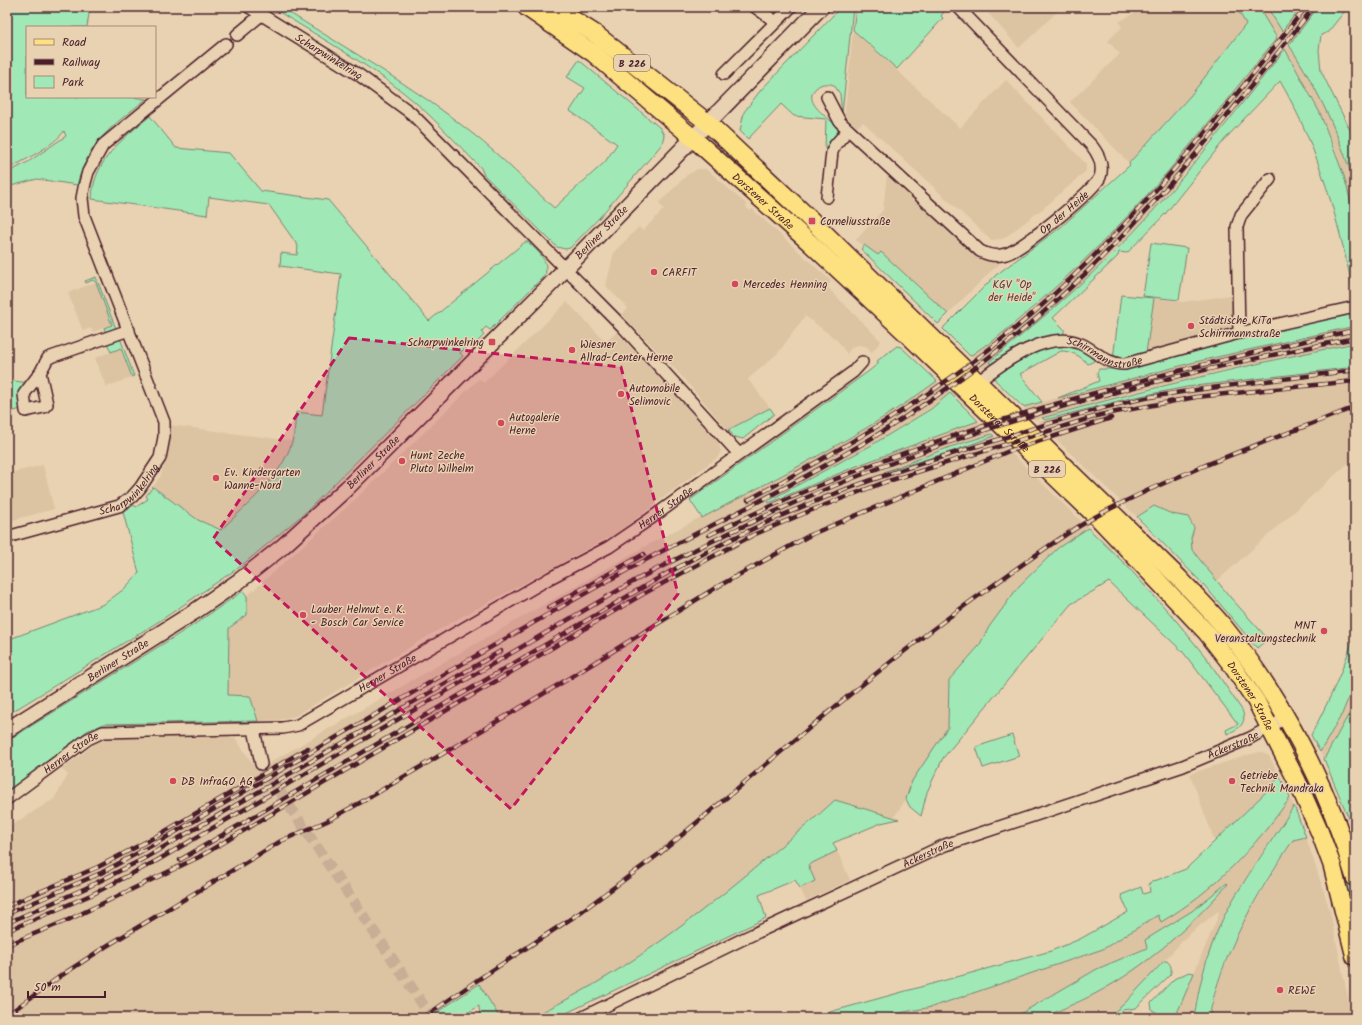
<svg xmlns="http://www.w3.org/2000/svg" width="1362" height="1025" font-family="Kalam,sans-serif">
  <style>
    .built { fill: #dcc3a2 }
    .green { fill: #a0e9b7; stroke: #758471 }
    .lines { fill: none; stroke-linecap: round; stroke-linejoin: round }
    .street-tunnel { stroke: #c9ae96; stroke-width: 11; stroke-dasharray: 11 5.5; stroke-linecap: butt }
    .street-casing { stroke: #4a1f2b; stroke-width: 14 }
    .secondary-casing { stroke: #4a1f2b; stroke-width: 18 }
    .primary-casing { stroke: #4a1f2b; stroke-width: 20 }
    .street { stroke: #e9d2b1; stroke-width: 11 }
    .secondary { stroke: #e9d2b1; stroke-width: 15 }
    .primary { stroke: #fde080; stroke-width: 17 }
    .rail-casing { stroke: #4a1f2b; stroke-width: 4.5 }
    .rail { stroke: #e9d2b1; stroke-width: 3; stroke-dasharray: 9; stroke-linecap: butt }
    .marked { fill: #c2185b; fill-opacity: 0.2; stroke: #c2185b; stroke-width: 3; stroke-dasharray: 8 5; stroke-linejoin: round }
    .poi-dot { fill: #d1495b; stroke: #e9d2b1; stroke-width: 1.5 }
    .labels { text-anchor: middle; stroke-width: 3; stroke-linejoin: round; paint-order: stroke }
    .shield { fill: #e9d2b1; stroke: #7a5553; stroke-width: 1 }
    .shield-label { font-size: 10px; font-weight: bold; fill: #4a1f2b }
    .street-label { font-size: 11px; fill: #4a1f2b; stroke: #e9d2b1 }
    .poi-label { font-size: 11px; fill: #4a1f2b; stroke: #e9d2b1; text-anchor: start }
    .park-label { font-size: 11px; fill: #573d40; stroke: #e9d2b1 }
  </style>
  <rect width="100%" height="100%" fill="#e9d2b1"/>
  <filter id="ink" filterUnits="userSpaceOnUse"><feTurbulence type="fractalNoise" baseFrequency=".025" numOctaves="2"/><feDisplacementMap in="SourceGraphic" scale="8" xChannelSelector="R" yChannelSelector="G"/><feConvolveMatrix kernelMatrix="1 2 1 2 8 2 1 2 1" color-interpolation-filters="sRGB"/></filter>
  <g filter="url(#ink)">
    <g class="built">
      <polygon points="983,7 1062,7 1019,48"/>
      <polygon points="1144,7 1236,7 1246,23 1191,95 1129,163 1070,102 1120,54 1108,41 1122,27 1119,22"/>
      <polygon points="1258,7 1267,7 1282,31 1301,7 1318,7 1290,43 1282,31 1277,38"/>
      <polygon points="853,30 960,128 1006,80 1086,164 1086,171 1046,206 1003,239 991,240 863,122 857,127 846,117 845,114"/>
      <polygon points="1273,43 1280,55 1152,212 1075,290 1037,324 989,362 1041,339 989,368 987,366 983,369 971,356 987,344 989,345 1032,310 1115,230 1172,167"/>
      <polygon points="1289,45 1308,74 1336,129 1355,186 1355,218 1335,148 1313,98 1285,49"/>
      <polygon points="698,169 705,169 710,172 747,205 746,207 750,211 752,209 831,281 827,287 881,341 872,352 866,346 858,345 852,347 847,354 837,340 805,316 778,353 748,379 770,408 728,430 678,372 622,315 628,308 606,286 614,252 639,227 643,231 664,209 659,203 687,175"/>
      <polygon points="887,175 969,250 982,260 1000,264 991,271 948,314 881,252 878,255 856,240 883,210"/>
      <polygon points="96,282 112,325 93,332 91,328 83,331 68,293"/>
      <polygon points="1232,295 1233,323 1227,331 1146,353 1154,298 1183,302"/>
      <polygon points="567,302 606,342 617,332 718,442 721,451 718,457 615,534 450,623 295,716 279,720 258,721 250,696 228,695 229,628 247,615 247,596 357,498 479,379 484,383"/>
      <polygon points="1355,326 1355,343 1225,370 1134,392 1036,420 1023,407 1195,362"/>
      <polygon points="121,348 132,377 106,387 95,358"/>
      <polygon points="1355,367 1355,457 1217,581 1192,549 1191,538 1194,528 1188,517 1172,514 1155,506 1137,517 1038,422 1130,398 1187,387"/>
      <polygon points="937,381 950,393 938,402 939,403 870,446 768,501 769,503 859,465 978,421 992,434 950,447 893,469 953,451 994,436 1088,528 1058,548 1019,586 989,627 979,646 949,680 948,727 912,781 906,799 894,817 835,800 732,888 681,928 605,979 576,996 529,1018 500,1018 479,984 431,1018 7,1018 7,828 54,799 68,775 62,769 96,743 115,737 128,736 149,738 230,736 236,739 257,770 644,547 847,440 892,413"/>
      <polygon points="170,425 292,441 286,456 272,479 221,530 198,520 153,487 160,477 168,455"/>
      <polygon points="43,465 54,509 9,521 7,513 7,474"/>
      <polygon points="1355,682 1355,703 1324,759 1320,752 1342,714"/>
      <polygon points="1261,752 1269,756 1280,776 1265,793 1215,842 1190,774 1247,755"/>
      <polygon points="1290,798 1294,806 1256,862 1233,899 1221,924 1207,961 1194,1007 1194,1018 1175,1018 1219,914 1218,911 1187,936 1124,1004 1107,1018 1038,1018 1078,1003 1109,986 1227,883 1192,911 1145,940 1147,948 1097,969 1013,1018 870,1018 932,1007 1103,949 1158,914 1161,922 1179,911 1220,878 1248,852"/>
      <polygon points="1306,837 1330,911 1351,1013 1313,1018 1209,1018 1219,982 1231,949 1247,916 1293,840"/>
      <polygon points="837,851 850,880 806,901 800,888 815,881 808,865"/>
    </g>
    <g class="green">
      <path d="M7,7H90L87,27H27V97H132L146,99C113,126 89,140 77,185L37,179L7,187V173L28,162L66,136L64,131C55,145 22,162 7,169Z"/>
      <path d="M271,7H280C345,48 414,86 473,134C502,157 527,183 554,208L605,162L617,144L570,111L585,88L567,77L579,60L660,128L664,135L662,144L599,218L570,248L565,249L557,247L484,175L481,168C456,143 432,115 404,93C363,61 316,35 271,7Z"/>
      <path d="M841,7H853L842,114L840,94L834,85C827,83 821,83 816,88C801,102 829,118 838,127L839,132L825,149L826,119L794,116L781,104L748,139L740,131L744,112L760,91Z"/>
      <polygon points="856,7 942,7 945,10 941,16 943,18 897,69 853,30"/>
      <path d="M1236,7H1258L1277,38C1241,81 1207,126 1170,169C1115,233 1054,292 988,345L987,344L970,356L943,329L944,327L996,275L1061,227L1130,165L1129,163L1191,95L1246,24Z"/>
      <polygon points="1267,7 1281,7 1283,10 1285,7 1301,7 1282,31"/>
      <path d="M1318,7H1348L1328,32L1321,35L1319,50L1321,71L1355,140V186C1339,134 1319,91 1289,45Z"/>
      <path d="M1285,49L1320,113L1344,176L1355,218V300C1339,223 1320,150 1280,81L1226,138L1166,213L1127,253L1119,252L1118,256L1053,318L1064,329V336L1040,338L990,364L989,362C1047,315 1104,266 1153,211C1200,159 1242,103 1285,49Z"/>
      <path d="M150,116L176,148L229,153L261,191L328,200L429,321L525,242H528C537,251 550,260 545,275L490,330L486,327L481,332L484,335L474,345L471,342L460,353L463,356L306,512L241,566L161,620L7,715V640L104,604L124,589L139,573L123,512L134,505L136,507L148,499L146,496L153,487L198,520L221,530C247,504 281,478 292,442C295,433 295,421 296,412L322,415L341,274L280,266L281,253L297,255L298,246L269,205L209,197L207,215L92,199C93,160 123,139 150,116Z"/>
      <polygon points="1151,243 1187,248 1179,300 1143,296"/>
      <polygon points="864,245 878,255 881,252 948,314 938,324 861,249"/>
      <polygon points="96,277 116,329 106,333 104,328 112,325 96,282 93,280 86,283 85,281"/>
      <polygon points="1121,295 1154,298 1146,353 1122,360 1113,359"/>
      <polygon points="1355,312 1355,326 1195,362 1058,398 1099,381 1097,373 1099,369 1117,369 1243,337"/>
      <polygon points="120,338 134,376 132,377 121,348 111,352 107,343"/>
      <path d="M1355,343V367L1187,387L1130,398L1045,420L1042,418C1146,389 1250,364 1355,343Z"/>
      <path d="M1063,344L1077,347L1094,358V361L1088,364C1081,356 1071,351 1061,351L1020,374L1042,402L1023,407L995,380V377L999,372L1044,348Z"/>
      <path d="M897,346L901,347L937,381C864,435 781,475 702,518L690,500L869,371L879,363L877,361Z"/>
      <polygon points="7,380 29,383 19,396 21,409 7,413"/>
      <polygon points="950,393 978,421 859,465 769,503 768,501 870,446 931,409"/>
      <polygon points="770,408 774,414 743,439 735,437 728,430"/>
      <polygon points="992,434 994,436 953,451 884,472 950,447"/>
      <polygon points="1154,506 1172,514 1188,517 1194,528 1191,538 1192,550 1230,597 1268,639 1257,648 1205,586 1137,517"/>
      <path d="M1088,528L1127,566L1174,618L1208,660L1242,710C1248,724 1238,729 1227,734L1226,730L1238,724L1183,652L1109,582L1071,604L943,758L927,792L921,816L910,807L906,799L912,781L948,727L949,680L979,646L989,627L1019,586L1058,548Z"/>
      <polygon points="243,591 247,596 247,615 229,628 228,695 250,696 258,721 104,724 87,731 7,792 7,741 195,624"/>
      <path d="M1355,632V682L1342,714L1320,752L1311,735C1329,701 1344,669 1355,632Z"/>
      <polygon points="1355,703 1355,756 1352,762 1355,764 1355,833 1324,759"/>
      <polygon points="1012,735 1019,756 983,768 976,747"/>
      <path d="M1280,776L1290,798C1255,847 1214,891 1161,922L1158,915L1103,949L932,1007L870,1018H808L1051,951L1080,939L1128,912L1121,895L1141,887L1143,894L1150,892L1149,883L1186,869L1265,793Z"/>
      <path d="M1311,789C1326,821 1351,866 1355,902C1356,911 1355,921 1355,930L1309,792Z"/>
      <path d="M835,800L899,819L881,823L833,843L837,851L808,865L815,881L800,888L795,880L759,895L766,918L556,1018H529C618,978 694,919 768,857C790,838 814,820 835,800Z"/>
      <path d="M1294,806L1306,837L1293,840C1257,894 1221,954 1209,1018H1194C1200,977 1212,935 1234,898C1253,866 1275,837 1294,806Z"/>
      <path d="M1227,883L1228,884C1183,934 1132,980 1069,1006C1060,1010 1048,1016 1038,1018C1030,1019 1021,1018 1013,1018L1097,969L1147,948L1145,940L1192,911Z"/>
      <path d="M1164,961H1167C1172,966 1172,969 1170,975L1136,1008L1123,1010L1114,1018H1107L1124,1004Z"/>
      <polygon points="1189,972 1194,973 1175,1018 1159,1018 1156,1012 1152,1010 1151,1003 1174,979"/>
      <polygon points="479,984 500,1018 480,1018 479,1006 459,1018 438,1018 436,1013"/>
    </g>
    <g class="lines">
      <polyline class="street-tunnel" points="261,764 432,1018"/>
      <defs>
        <g id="street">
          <path id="s1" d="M249,7L359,75L411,113L624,328L739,454"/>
          <polyline points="755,7 776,22"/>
          <polyline points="237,35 261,15"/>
          <polyline points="724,74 791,7"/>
          <path id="s2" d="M827,97L840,122L980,251C988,255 997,257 1006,254C1020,251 1095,190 1100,177C1104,165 1099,155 1092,146L958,7"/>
          <polyline points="827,197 832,152 835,145 848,130"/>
          <polyline points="1239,333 1237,227 1241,215 1270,179"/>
          <polyline points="40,373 24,394 26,411 44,407 47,404 40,373 48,358 129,330"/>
          <path id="s3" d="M978,382C1003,362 1048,329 1081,344C1097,351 1106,365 1125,364L1239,333L1355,307"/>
          <path id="s4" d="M7,537L119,506L132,497L140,488L160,458L164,437V422L84,216L82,198L85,183L88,172L103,145L226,44"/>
          <polyline points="254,729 261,764"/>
          <path id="s5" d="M7,799L88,739L103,732L283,728L298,725L550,578L609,547L650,519L853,372L862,362"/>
          <path id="s6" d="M581,1018L743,939L945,845L1183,766L1250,738L1286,718"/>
        </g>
        <g id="secondary">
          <path id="s7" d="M7,730L194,612L239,581L282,547L347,488L538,297L821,7"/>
        </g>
        <g id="primary">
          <path id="s8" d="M526,7L593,53L693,138L809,242L906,333L1101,521L1207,633L1231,664L1256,701L1297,781L1320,833L1332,865L1355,957"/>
          <path d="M553,7L594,33L708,123L809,218L1179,578C1194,594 1210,610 1224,627C1283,700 1329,788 1355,878"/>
        </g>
      </defs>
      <use href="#street" class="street-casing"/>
      <use href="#secondary" class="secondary-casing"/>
      <use href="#primary" class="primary-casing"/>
      <use href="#street" class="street"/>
      <use href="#secondary" class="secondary"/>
      <use href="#primary" class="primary"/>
      <defs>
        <g id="rail">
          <path d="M748,500C852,444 953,385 1041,306C1141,217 1223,112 1306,7"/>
          <path d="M709,535C913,435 1133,378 1355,330"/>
          <polyline points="548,608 644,554"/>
          <path d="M180,860L640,589C695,557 750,528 809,504C866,480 925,462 984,444C1041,426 1097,407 1156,396C1222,385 1289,379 1355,370"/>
          <polyline points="7,906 98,867 157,836 308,748"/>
          <path d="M7,914L101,873L160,841C316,750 471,656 629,569C690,535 754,506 815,471C883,434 947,391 1007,343C1126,248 1220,126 1314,7"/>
          <polyline points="7,923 86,888 143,859 501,651"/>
          <path d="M7,931L93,894L158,860L636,580C715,538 795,500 879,468C1032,408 1194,370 1355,338"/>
          <polyline points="7,945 68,920 199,857 643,594 753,535 812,510 885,482 1100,415 1196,397 1355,381"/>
          <polyline points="7,1015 62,975 105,947 281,841 327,821 365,800 558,685 717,587 812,534 1009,451 1111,418"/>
          <path d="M423,1018L476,981L578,914L659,854C767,765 873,670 988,589C1026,562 1063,534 1104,512C1184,470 1271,440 1355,407"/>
        </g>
      </defs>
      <use href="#rail" class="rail-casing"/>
      <use href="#rail" class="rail"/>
    </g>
  </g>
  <path class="marked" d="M349,338L621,367L678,594L511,809L213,539Z"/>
  <g class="poi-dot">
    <rect x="808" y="217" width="8" height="8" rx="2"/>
    <circle cx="654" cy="272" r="4"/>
    <circle cx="735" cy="284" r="4"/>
    <circle cx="1191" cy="326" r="4"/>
    <rect x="488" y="338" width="8" height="8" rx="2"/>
    <circle cx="572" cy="350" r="4"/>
    <circle cx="621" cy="394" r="4"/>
    <circle cx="501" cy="423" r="4"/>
    <circle cx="402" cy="461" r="4"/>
    <circle cx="216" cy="478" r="4"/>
    <circle cx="303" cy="615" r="4"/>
    <circle cx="1324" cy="631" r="4"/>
    <circle cx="173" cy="781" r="4"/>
    <circle cx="1232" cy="781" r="4"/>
    <circle cx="1280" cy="990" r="4"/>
  </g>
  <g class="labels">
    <g class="shield">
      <rect x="614" y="55" width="36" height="16" rx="3"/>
      <rect x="1029" y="461" width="36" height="16" rx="3"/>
    </g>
    <g class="shield-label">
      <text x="632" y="67">B 226</text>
      <text x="1047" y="473">B 226</text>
    </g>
    <g class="street-label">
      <text dy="4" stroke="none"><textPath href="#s1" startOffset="94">Scharpwinkelring</textPath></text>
      <text dy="4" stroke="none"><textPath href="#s8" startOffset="307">Dorstener Straße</textPath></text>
      <text dy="4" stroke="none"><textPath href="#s2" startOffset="317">Op der Heide</textPath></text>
      <text dy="4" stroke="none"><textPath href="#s7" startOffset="779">Berliner Straße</textPath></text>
      <text dy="4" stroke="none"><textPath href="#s3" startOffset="141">Schirrmannstraße</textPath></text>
      <text dy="4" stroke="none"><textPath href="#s8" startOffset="631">Dorstener Straße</textPath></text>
      <text dy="4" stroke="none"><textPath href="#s7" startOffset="455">Berliner Straße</textPath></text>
      <text dy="4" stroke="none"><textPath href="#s4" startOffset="134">Scharpwinkelring</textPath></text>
      <text dy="4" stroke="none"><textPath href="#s5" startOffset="740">Herner Straße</textPath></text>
      <text dy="4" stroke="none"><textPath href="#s7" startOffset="131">Berliner Straße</textPath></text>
      <text dy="4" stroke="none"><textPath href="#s5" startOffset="416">Herner Straße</textPath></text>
      <text dy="4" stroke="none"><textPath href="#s8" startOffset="1003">Dorstener Straße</textPath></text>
      <text dy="4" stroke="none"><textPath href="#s6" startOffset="708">Ackerstraße</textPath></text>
      <text dy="4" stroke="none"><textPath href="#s5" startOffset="79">Herner Straße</textPath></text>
      <text dy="4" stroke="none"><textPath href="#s6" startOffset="384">Ackerstraße</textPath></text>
    </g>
    <g class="poi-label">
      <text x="820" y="225">Corneliusstraße</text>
      <text x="662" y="276">CARFIT</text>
      <text x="743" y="288">Mercedes Henning</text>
      <text x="1199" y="324">Städtische KiTa<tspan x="1199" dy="13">Schirrmannstraße</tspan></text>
      <text x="484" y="346" text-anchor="end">Scharpwinkelring</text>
      <text x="580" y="348">Wiesner<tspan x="580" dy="13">Allrad-Center Herne</tspan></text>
      <text x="629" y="392">Automobile<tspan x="629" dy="13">Selimovic</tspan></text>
      <text x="509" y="421">Autogalerie<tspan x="509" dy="13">Herne</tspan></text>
      <text x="410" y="459">Hunt Zeche<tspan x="410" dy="13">Pluto Wilhelm</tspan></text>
      <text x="224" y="476">Ev. Kindergarten<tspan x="224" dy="13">Wanne-Nord</tspan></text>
      <text x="311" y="613">Lauber Helmut e. K.<tspan x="311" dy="13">- Bosch Car Service</tspan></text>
      <text x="1316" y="629" text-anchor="end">MNT<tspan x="1316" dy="13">Veranstaltungstechnik</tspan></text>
      <text x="1240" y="779">Getriebe<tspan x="1240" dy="13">Technik Mandraka</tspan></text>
      <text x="181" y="785">DB InfraGO AG</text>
      <text x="1288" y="994">REWE</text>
    </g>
    <g class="park-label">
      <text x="1012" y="288">KGV "Op<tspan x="1012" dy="13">der Heide"</tspan></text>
    </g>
  </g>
  <rect width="1362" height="1025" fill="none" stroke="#e9d2b1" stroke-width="24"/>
  <rect x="12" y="12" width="1338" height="1001" fill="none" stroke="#4a1f2b" stroke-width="1.5" filter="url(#ink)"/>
  <rect x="26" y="26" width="130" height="72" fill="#e9d2b1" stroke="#a98a7b"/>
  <rect x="34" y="39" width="20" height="6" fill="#fde080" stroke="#a98a7b"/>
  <text x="62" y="46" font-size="12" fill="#4a1f2b">Road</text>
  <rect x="34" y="59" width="20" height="6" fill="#4a1f2b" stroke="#a98a7b"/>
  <text x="62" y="66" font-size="12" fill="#4a1f2b">Railway</text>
  <rect x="34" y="76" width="20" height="12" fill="#a0e9b7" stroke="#a98a7b"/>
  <text x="62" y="86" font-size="12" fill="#4a1f2b">Park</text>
  <path d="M28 991v6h77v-6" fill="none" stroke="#4a1f2b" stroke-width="2"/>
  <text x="34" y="991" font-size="12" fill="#4a1f2b" stroke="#e9d2b1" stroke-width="3" paint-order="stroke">50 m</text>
</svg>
